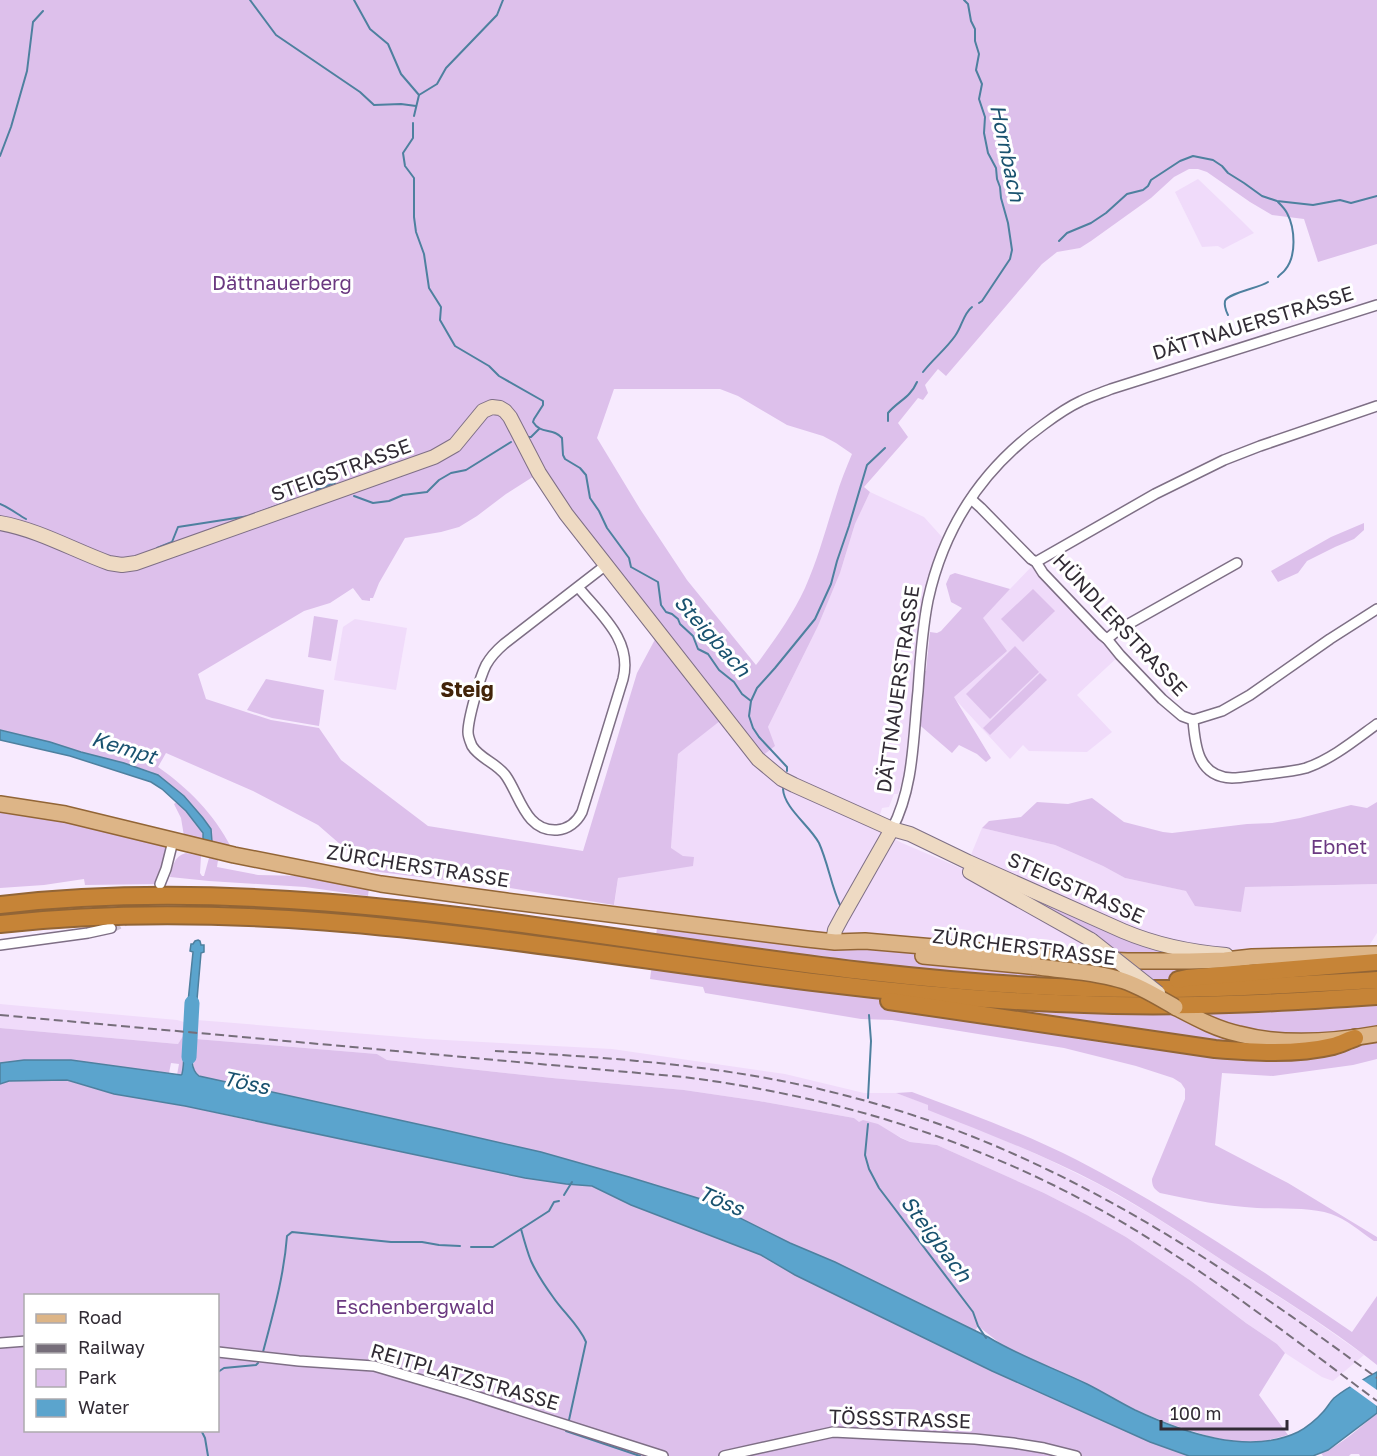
<svg xmlns="http://www.w3.org/2000/svg" width="1377" height="1456" font-family="'Golos Text',sans-serif">
  <style>
    .built { fill: #f0dbfa }
    .green { fill: #ddc0eb; fill-rule: evenodd }
    .water { fill: #5ba4cd; stroke: #4e809f; stroke-width: 1.5 }
    .pier { fill: #f7eafe }
    .lines { fill: none; stroke-linecap: round; stroke-linejoin: round }
    .stream { stroke: #4e809f; stroke-width: 2 }
    .river { stroke: #5ba4cd; stroke-width: 15 }
    .minor-tunnel { stroke: #cfc4d6; stroke-width: 9; stroke-dasharray: 9 4.5; stroke-linecap: butt }
    .minor-casing { stroke: #7e6f85; stroke-width: 12 }
    .secondary-casing { stroke: #7e6f85; stroke-width: 16 }
    .primary-casing { stroke: #926536; stroke-width: 18 }
    .motorway-casing { stroke: #926536; stroke-width: 20 }
    .minor { stroke: #fff; stroke-width: 9 }
    .secondary { stroke: #eedac3; stroke-width: 14 }
    .primary { stroke: #ddb587; stroke-width: 15 }
    .motorway { stroke: #c68437; stroke-width: 16 }
    .rail { stroke: #766e7a; stroke-width: 2; stroke-dasharray: 9 4.5; stroke-linecap: butt }
    .secondary-bridge-casing { stroke: #7e6f85; stroke-width: 16; stroke-linecap: butt }
    .primary-bridge-casing { stroke: #926536; stroke-width: 18; stroke-linecap: butt }
    .secondary-bridge { stroke: #eedac3; stroke-width: 14 }
    .primary-bridge { stroke: #ddb587; stroke-width: 15 }
    .labels { text-anchor: middle; stroke-width: 6; stroke-linejoin: round; paint-order: stroke }
    .park-label { font-size: 20px; fill: #6b3981; stroke: #fff }
    .street-label { font-size: 20px; fill: #312b34; stroke: #fff }
    .water-label { font-size: 21px; font-style: italic; fill: #19526f; stroke: #fff }
    .neighbourhood-label { font-size: 21px; font-weight: bold; fill: #422409; stroke: #fff }
  </style>
  <rect width="100%" height="100%" fill="#f7eafe"/>
  <g class="built">
    <polygon points="1198,179 1242,221 1254,233 1223,249 1218,246 1202,247 1175,192"/>
    <polygon points="870,492 924,517 942,537 926,611 906,767 898,794 894,794 889,807 882,808 876,829 902,843 970,872 1091,940 1093,960 613,915 618,878 683,856 671,849 678,754 725,716 768,727 818,626 840,573 855,524"/>
    <polygon points="1036,562 1120,655 1077,695 1112,732 1087,752 1029,751 1023,745 1010,759 953,697 962,689 982,618"/>
    <polygon points="355,619 407,628 396,690 334,680 343,627"/>
    <polygon points="982,828 1055,845 1103,866 1125,878 1187,891 1240,912 1244,887 1377,884 1377,933 1364,954 1291,956 1183,950 968,862"/>
    <polygon points="0,1004 177,1020 184,1022 183,1036 178,1044 0,1028"/>
    <polygon points="197,1020 427,1039 612,1049 785,1074 864,1093 896,1093 929,1105 990,1134 1045,1158 1100,1185 1152,1215 1254,1281 1310,1317 1364,1355 1333,1381 1322,1377 1285,1353 1277,1344 1246,1323 1191,1281 1126,1237 1087,1215 1044,1193 937,1145 910,1142 890,1132 859,1123 854,1118 759,1101 684,1090 552,1078 387,1060 377,1054 196,1039"/>
  </g>
  <g class="green">
    <path d="M0,0H1377V244L1318,262L1304,219L1272,215L1250,202L1207,172L1198,169H1189L1174,177L1151,198L1091,241L1080,248L1057,252L1042,264L946,376L938,369L925,385L928,393L923,400L918,398L898,423L908,437L864,487L870,492L855,524L840,573L818,626L768,727L775,746L758,759L725,717L678,754L671,848L683,856L694,857L693,866L618,878L614,905L510,888L371,871L318,825L253,791L166,753L158,767C188,788 214,814 231,847L212,842V836L152,772L124,763L81,752L50,742L0,730ZM614,389H720L738,396L787,425L823,436L836,443L852,454C846,468 840,483 836,497C826,528 818,559 805,588C792,616 774,641 756,665L687,580L640,509L597,438ZM539,473L659,632L637,673L583,851L428,826L341,760L319,728L271,720L206,699L198,674L304,611L330,603L353,588L362,600L370,601V598H373L379,583L405,538L441,532L459,527L477,516L506,494Z"/>
    <polygon points="1364,523 1364,530 1354,539 1335,547 1307,561 1298,573 1278,582 1271,571 1331,537"/>
    <polygon points="955,573 1010,589 983,618 1007,651 954,697 991,758 986,762 977,754 959,745 952,753 915,721 919,669 926,671 930,632 937,633 941,631 962,608 951,602 946,584 950,575"/>
    <polygon points="1033,589 1055,611 1023,642 1001,619"/>
    <polygon points="314,616 338,620 331,661 308,657"/>
    <polygon points="1015,646 1039,672 990,719 966,694"/>
    <polygon points="1040,673 1047,680 990,735 983,728"/>
    <polygon points="266,679 324,690 319,726 272,718 247,710"/>
    <polygon points="1092,798 1124,822 1163,832 1172,833 1247,824 1272,823 1300,818 1351,805 1367,808 1377,802 1377,884 1245,887 1241,912 1195,906 1186,891 1125,878 1103,866 1055,845 982,828 989,821 1021,817 1037,802 1068,804"/>
    <path d="M177,802C187,812 203,825 203,840L184,836L181,818L174,804Z"/>
    <polygon points="0,804 173,841 160,884 85,885 84,879 44,885 0,888"/>
    <path d="M186,853L201,856L200,873L202,876H204L209,858L218,860L217,867L258,875L303,876L369,888L368,896L305,887L209,881L170,877C173,866 174,856 186,853Z"/>
    <path d="M970,872L1201,952L1377,954V1059L1353,1065L1273,1076L1222,1073L1215,1145L1288,1183L1377,1237V1241H1374C1361,1232 1346,1219 1331,1214C1310,1207 1279,1209 1257,1208C1224,1206 1192,1200 1160,1193C1154,1189 1152,1186 1152,1179L1185,1099V1089L1181,1083L1173,1078L1136,1066L1064,1048L892,1020L861,1019L705,993L703,987L650,979L658,921L1093,960L1091,940Z"/>
    <path d="M0,1028L178,1044L183,1036H185C183,1049 187,1064 181,1075H177L179,1064L171,1063L169,1073L111,1066L71,1060H24L0,1063Z"/>
    <polygon points="194,1037 196,1039 377,1054 387,1060 552,1078 684,1090 759,1101 854,1118 859,1122 863,1120 878,1124 901,1138 910,1142 937,1145 1044,1193 1087,1215 1126,1237 1191,1281 1246,1323 1277,1344 1285,1353 1259,1395 1288,1435 1261,1442 1232,1441 1211,1437 1173,1425 1135,1410 1088,1385 1006,1348 978,1326 975,1331 835,1262 790,1243 703,1200 629,1177 541,1152 440,1129 201,1077 194,1072 193,1058"/>
    <path d="M67,1080L114,1094L185,1106L248,1120L566,1184L592,1186L631,1205L761,1255L795,1275L992,1371L1150,1442L1189,1456H0V1084L9,1081ZM26,1296H218V1430H26Z"/>
    <path d="M912,1092C968,1113 1024,1133 1077,1160C1173,1210 1263,1271 1352,1332L1377,1296V1365C1335,1331 1288,1302 1242,1273C1195,1243 1148,1210 1099,1184C1044,1155 986,1133 928,1110V1105L896,1093Z"/>
    <path d="M1377,1413V1456H1360L1359,1454H1351L1349,1456H1323L1321,1453C1342,1445 1360,1427 1377,1413Z"/>
  </g>
  <g class="water">
    <polygon points="0,730 50,742 81,752 124,763 158,775 184,796 203,818 211,829 212,842 203,840 203,833 186,811 162,789 151,782 70,756 0,740"/>
    <polygon points="198,940 200,941 201,945 204,945 204,952 201,953 195,1023 186,1022 193,952 190,951 191,944 193,944 195,941"/>
    <path d="M185,1036L194,1037C193,1049 188,1068 199,1076L440,1129L541,1152L629,1177L704,1200L790,1243L835,1262L988,1337C1019,1356 1054,1368 1087,1384C1103,1392 1119,1402 1135,1410C1182,1432 1248,1456 1298,1432C1306,1428 1317,1419 1323,1412C1327,1408 1330,1402 1334,1398C1347,1387 1363,1380 1377,1372V1413L1328,1450L1313,1456H1189L1150,1442L992,1371L795,1275L761,1255L631,1205L592,1186L566,1184L525,1178L185,1106L114,1094L67,1080L9,1081L0,1084V1063L24,1060H71L181,1075L182,1074C185,1061 183,1049 185,1036Z"/>
  </g>
  <polygon class="pier" points="1360,1378 1377,1390 1377,1406 1348,1385"/>
  <g class="lines">
    <g class="stream">
      <polyline points="250,0 276,35 360,92 374,105 401,104 416,106"/>
      <polyline points="354,0 370,29 388,44 401,74 419,95"/>
      <polyline points="964,0 968,4 971,21 975,29 975,41 979,54 976,70 982,84 979,99 985,117 984,133 988,153 996,168 997,179 1000,187 1001,198 1008,223 1012,250 1010,259 982,301 979,303"/>
      <polyline points="414,116 419,95 437,84 446,68 497,15 503,0"/>
      <path d="M413,123V138L403,153L405,166L414,178V217L416,232L424,254L429,288L441,307L440,320L455,346L489,366L499,376L543,401V405L534,419L533,422C541,435 553,427 562,438L563,455L565,459L580,468L586,475L590,498L599,511L607,528L629,558L631,567L658,582L661,605L666,612L672,614L678,619L680,624L693,636L698,649L708,654L719,670L734,682L742,694L751,701"/>
      <polyline points="0,156 11,127 27,71 33,22 43,11"/>
      <path d="M1278,202C1281,205 1285,209 1287,213C1295,228 1297,256 1285,270C1283,273 1280,274 1278,277"/>
      <polyline points="1059,241 1067,233 1091,223 1106,213 1127,194 1143,190 1148,186 1151,180 1180,161 1193,156 1213,160 1222,166 1228,173 1244,183 1262,196 1277,201 1313,205 1340,200 1351,203 1377,196"/>
      <path d="M1228,315C1226,311 1224,306 1225,301C1228,293 1259,288 1268,282"/>
      <path d="M923,372C933,359 946,349 955,336C962,327 963,314 972,307"/>
      <path d="M888,421V413C898,401 910,398 917,382"/>
      <polyline points="528,437 531,437 539,429"/>
      <polyline points="316,490 335,483"/>
      <polyline points="354,496 373,503 389,501 403,495 427,492 439,480 451,473 466,470 511,442"/>
      <path d="M0,504C10,508 17,514 26,519"/>
      <polyline points="157,548 172,542 178,527 249,516 295,499"/>
      <polyline points="787,771 787,767 759,737 753,728 749,716 751,701 757,688 775,668 815,619 831,584 837,561 849,526 867,465 885,448"/>
      <path d="M783,789C784,808 810,826 819,843C828,863 831,885 840,905"/>
      <polyline points="868,1098 871,1041 869,1015"/>
      <polyline points="868,1124 865,1155 869,1169 879,1188 973,1312 978,1326 986,1338"/>
      <polyline points="564,1195 572,1182"/>
      <path d="M521,1229C524,1240 527,1251 531,1261C537,1274 545,1286 553,1297C563,1312 579,1325 586,1342L569,1420"/>
      <polyline points="471,1247 493,1247 549,1211 554,1202 559,1201"/>
      <path d="M263,1352C273,1314 284,1276 287,1236L292,1232L391,1242H422L439,1245L460,1246"/>
      <polyline points="218,1372 224,1368 256,1365 258,1363"/>
      <polyline points="201,1430 205,1438 208,1456"/>
      <polyline points="566,1431 640,1456"/>
    </g>
    <polyline class="river" points="189,1057 192,1003"/>
    <path class="minor-tunnel" d="M111,928C128,922 141,910 153,896"/>
    <defs>
      <g id="minor">
        <polyline points="971,499 981,508 1031,559 1036,562 1043,573 1102,635 1107,639 1120,655 1162,699 1182,716 1193,720 1222,711 1250,695 1330,639 1377,609"/>
        <polyline points="1036,562 1155,494 1224,460 1260,446 1377,406"/>
        <path d="M578,587C600,614 633,640 623,679L582,812C577,822 568,829 557,830C526,832 520,796 506,776C497,763 480,759 472,746C470,741 468,737 468,732C468,719 480,677 486,665C491,656 497,650 504,644L606,565"/>
        <polyline points="1107,639 1118,630 1237,563"/>
        <path d="M1193,720C1195,746 1198,777 1232,778C1242,778 1251,776 1260,775C1275,773 1291,772 1306,768C1332,759 1355,740 1377,724"/>
        <path d="M892,829C914,787 913,738 918,691C920,661 922,630 928,600C944,527 982,469 1043,425C1055,416 1068,407 1081,401C1091,396 1101,393 1111,389L1377,305"/>
        <polyline points="160,884 166,869 173,841"/>
        <polyline points="0,945 88,933 111,928"/>
        <polyline points="0,1343 26,1341"/>
        <polyline points="218,1352 299,1361 374,1366 469,1394 663,1456"/>
        <polyline points="724,1456 833,1432 975,1439 1013,1443 1044,1448 1076,1456"/>
      </g>
      <g id="secondary">
        <path d="M0,523C39,530 73,550 109,563L122,565L136,563L434,457L455,445L483,411L492,407L500,408L505,411L510,417L539,473L566,514L758,759L782,779L794,785L892,829L910,834L968,862L1123,931C1156,945 1190,952 1226,955"/>
        <polyline points="970,872 1091,940"/>
        <polyline points="833,941 835,930 842,917 892,829"/>
      </g>
      <g id="primary">
        <polyline points="0,804 65,814 234,855 381,884 506,901 807,939 835,942 865,941 1060,958 1127,961 1190,961 1225,960 1252,957 1377,954"/>
        <polyline points="923,956 1039,967"/>
        <path d="M1175,1007C1196,1018 1216,1029 1239,1034C1284,1046 1332,1042 1377,1034"/>
      </g>
      <g id="motorway">
        <path d="M0,905C292,871 582,939 871,972C967,983 1065,990 1162,989C1234,989 1305,984 1377,980"/>
        <path d="M0,924C276,893 549,950 822,983C919,995 1016,1003 1113,1005C1201,1007 1289,1002 1377,996"/>
        <polyline points="1178,980 1187,978 1377,962"/>
        <path d="M889,1001L1215,1049C1253,1052 1296,1055 1333,1046C1341,1044 1348,1040 1355,1038"/>
      </g>
    </defs>
    <use href="#minor" class="minor-casing"/>
    <use href="#secondary" class="secondary-casing"/>
    <use href="#primary" class="primary-casing"/>
    <use href="#motorway" class="motorway-casing"/>
    <use href="#minor" class="minor"/>
    <use href="#secondary" class="secondary"/>
    <use href="#primary" class="primary"/>
    <use href="#motorway" class="motorway"/>
    <g class="rail">
      <path d="M0,1015L683,1077C844,1097 1001,1147 1140,1233C1222,1283 1299,1343 1377,1401"/>
      <path d="M495,1051C602,1057 710,1064 815,1088C884,1104 952,1126 1016,1155C1146,1213 1263,1294 1377,1378"/>
    </g>
    <defs>
      <polyline id="secondary-bridge" points="1091,940 1158,993"/>
      <path id="primary-bridge" d="M1039,967C1066,971 1098,972 1124,981C1142,987 1159,998 1175,1007"/>
    </defs>
    <use href="#secondary-bridge" class="secondary-bridge-casing"/>
    <use href="#primary-bridge" class="primary-bridge-casing"/>
    <use href="#secondary-bridge" class="secondary-bridge"/>
    <use href="#primary-bridge" class="primary-bridge"/>
  </g>
  <g class="labels">
    <g class="park-label">
      <text x="282" y="290">Dättnauerberg</text>
      <text x="1339" y="854">Ebnet</text>
      <text x="415" y="1314">Eschenbergwald</text>
    </g>
    <g class="street-label">
      <text transform="translate(1253 323) rotate(-17)" y="7">DÄTTNAUERSTRASSE</text>
      <text transform="translate(341 470) rotate(-20)" y="7">STEIGSTRASSE</text>
      <text transform="translate(1120 625) rotate(47)" y="7">HÜNDLERSTRASSE</text>
      <text transform="translate(898 689) rotate(-82)" y="7">DÄTTNAUERSTRASSE</text>
      <text transform="translate(418 866) rotate(9)" y="7">ZÜRCHERSTRASSE</text>
      <text transform="translate(1076 888) rotate(24)" y="7">STEIGSTRASSE</text>
      <text transform="translate(1024 947) rotate(7)" y="7">ZÜRCHERSTRASSE</text>
      <text transform="translate(465 1377) rotate(16)" y="7">REITPLATZSTRASSE</text>
      <text transform="translate(900 1419) rotate(2)" y="7">TÖSSSTRASSE</text>
    </g>
    <g class="water-label">
      <text transform="translate(1007 153) rotate(78)" y="7">Hornbach</text>
      <text transform="translate(712 636) rotate(48)" y="7">Steigbach</text>
      <text transform="translate(124 748) rotate(17)" y="7">Kempt</text>
      <text transform="translate(246 1083) rotate(12)" y="7">Töss</text>
      <text transform="translate(721 1201) rotate(23)" y="7">Töss</text>
      <text transform="translate(936 1239) rotate(53)" y="7">Steigbach</text>
    </g>
    <g class="neighbourhood-label">
      <text x="467" y="697">Steig</text>
    </g>
  </g>
  <rect x="24" y="1294" width="195" height="138" fill="#ffffff" stroke="#adaaae" stroke-width="1.5"/>
  <rect x="36" y="1314" width="30" height="9" fill="#ddb587" stroke="#adaaae" stroke-width="1.5"/>
  <text x="78" y="1324" font-size="18" fill="#312b34">Road</text>
  <rect x="36" y="1344" width="30" height="9" fill="#766e7a" stroke="#adaaae" stroke-width="1.5"/>
  <text x="78" y="1354" font-size="18" fill="#312b34">Railway</text>
  <rect x="36" y="1369" width="30" height="18" fill="#ddc0eb" stroke="#adaaae" stroke-width="1.5"/>
  <text x="78" y="1384" font-size="18" fill="#312b34">Park</text>
  <rect x="36" y="1399" width="30" height="18" fill="#5ba4cd" stroke="#adaaae" stroke-width="1.5"/>
  <text x="78" y="1414" font-size="18" fill="#312b34">Water</text>
  <path d="M1161 1420v9h126v-9" fill="none" stroke="#312b34" stroke-width="3"/>
  <text x="1170" y="1420" font-size="18" fill="#312b34" stroke="#ffffff" stroke-width="4.5" paint-order="stroke">100 m</text>
</svg>
